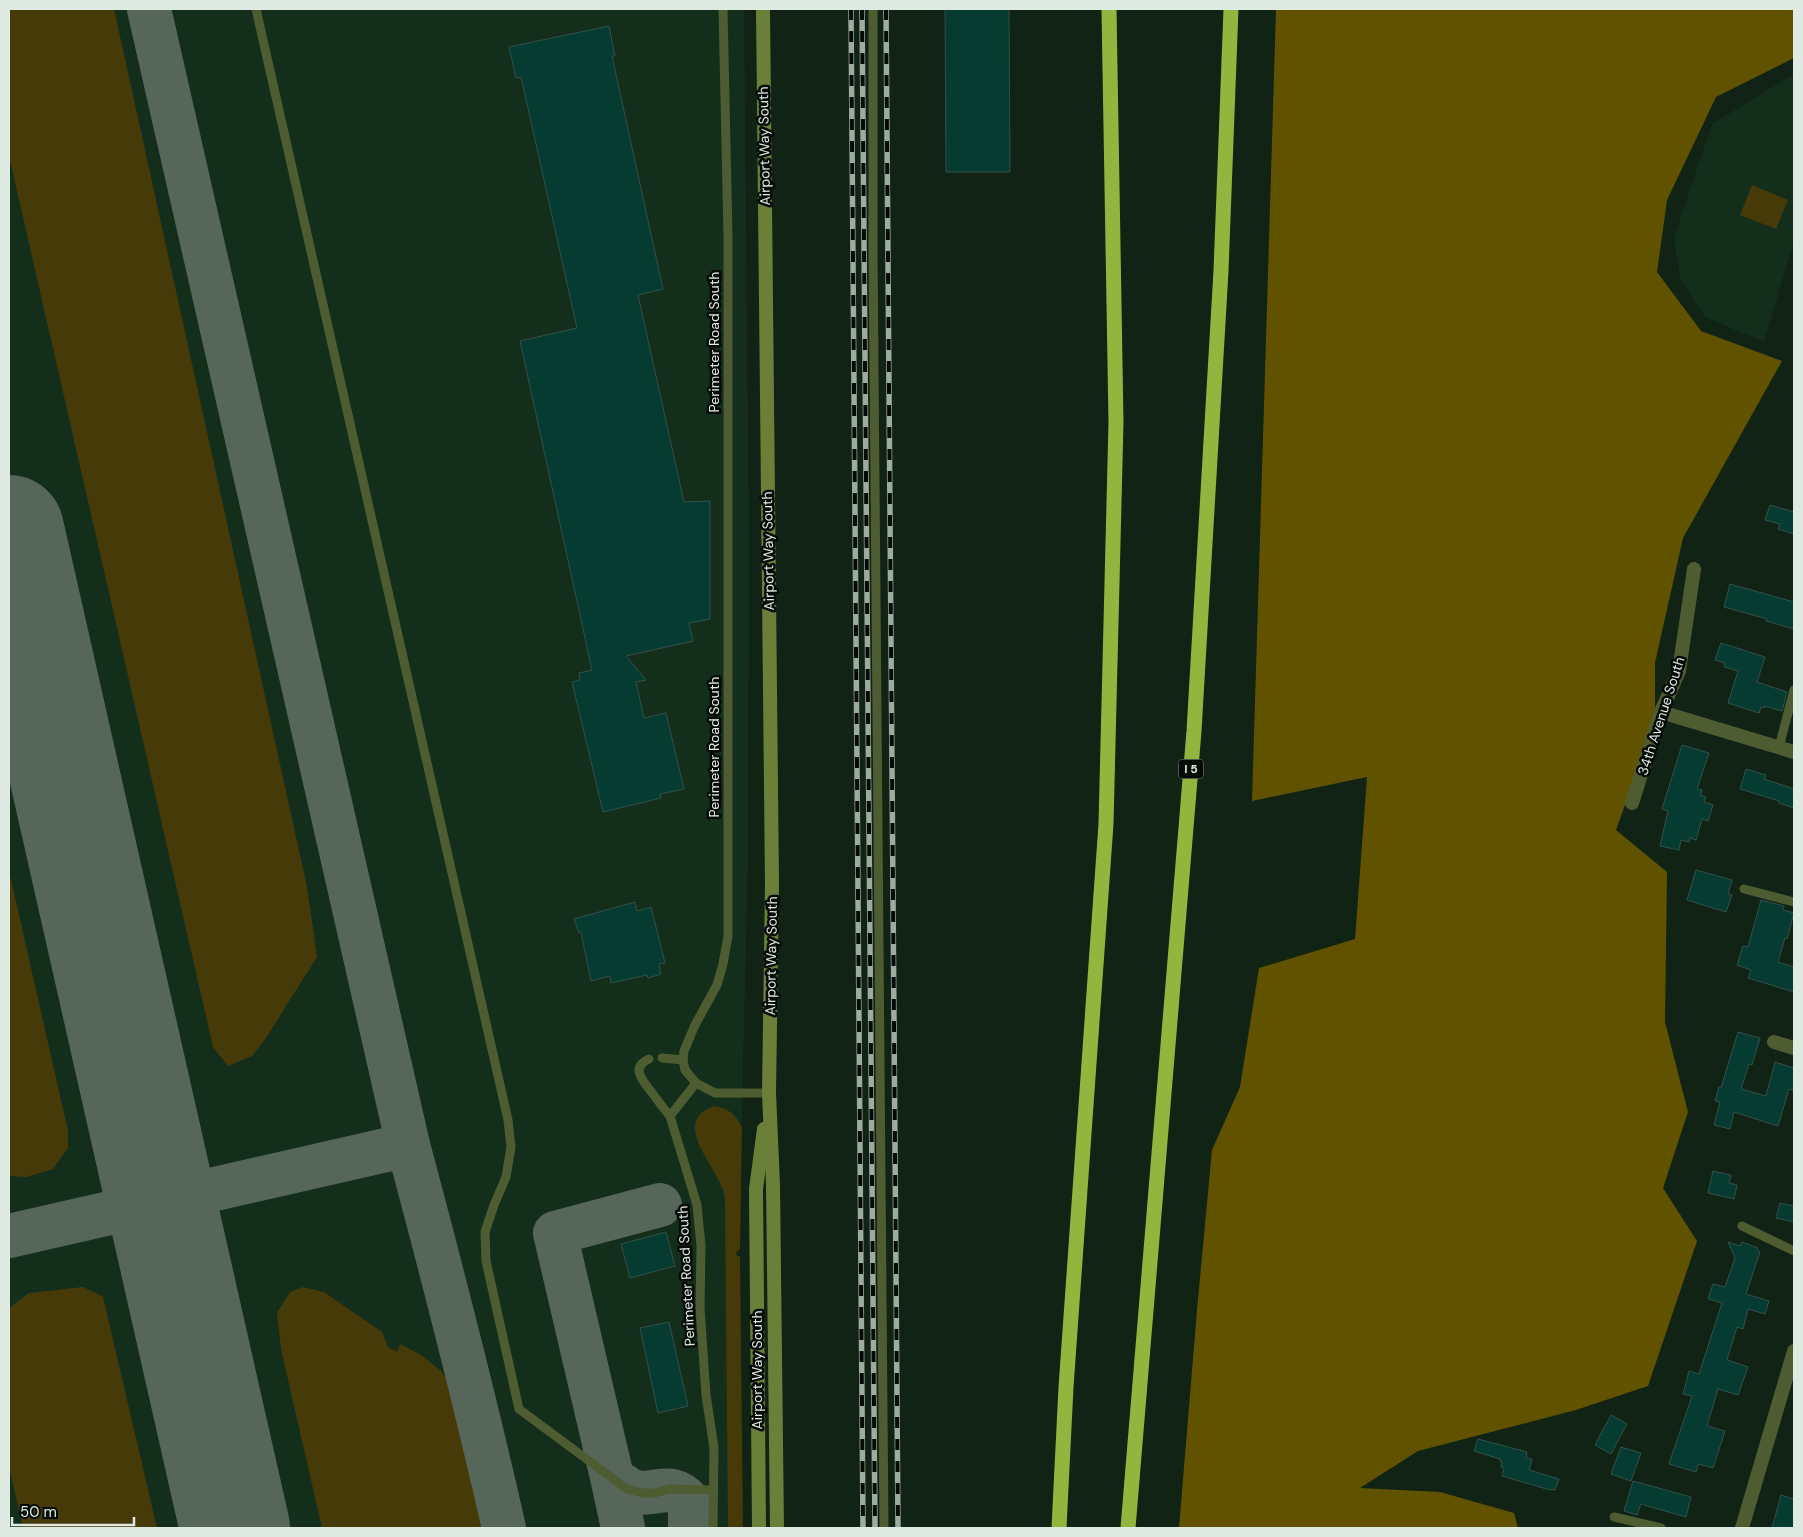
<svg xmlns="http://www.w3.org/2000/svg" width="1803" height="1537" font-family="'DM Sans',sans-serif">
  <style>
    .built { fill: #142e1c }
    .green { fill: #463b08 }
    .forest { fill: #615200 }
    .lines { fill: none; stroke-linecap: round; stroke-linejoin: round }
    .taxiway { stroke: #56675a; stroke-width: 44 }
    .runway { stroke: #56675a; stroke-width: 110 }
    .building { fill: #063b32; stroke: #33504a }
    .service { stroke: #4e5d31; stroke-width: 9 }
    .minor { stroke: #4e5d31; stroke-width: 14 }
    .secondary { stroke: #6a8038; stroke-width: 14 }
    .motorway { stroke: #92b53d; stroke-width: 15 }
    .rail-casing { stroke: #9daba0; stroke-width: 5.5 }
    .rail { stroke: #040a05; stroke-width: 4; stroke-dasharray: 11; stroke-linecap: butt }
    .labels { text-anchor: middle; stroke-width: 5; stroke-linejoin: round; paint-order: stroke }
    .shield { fill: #040a05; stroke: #9da8a0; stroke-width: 1 }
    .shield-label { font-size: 12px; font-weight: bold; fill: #dfebe2 }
    .street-label { font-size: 14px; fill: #dfebe2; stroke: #040a05 }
  </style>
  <rect width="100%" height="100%" fill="#102315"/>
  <g class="built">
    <polygon points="9,9 744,9 749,534 748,862 738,1268 738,1528 9,1528"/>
    <polygon points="1794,74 1794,241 1764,342 1705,317 1680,278 1674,237 1712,124"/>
  </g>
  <g class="green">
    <polygon points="9,9 114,9 307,887 317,957 264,1041 252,1056 228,1066 213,1047 9,156"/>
    <polygon points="1752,185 1788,200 1776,229 1740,215"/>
    <polygon points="9,871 68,1131 68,1148 53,1169 26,1177 9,1176"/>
    <path d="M714,1106C728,1108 736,1114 742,1128L740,1249L736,1252V1255L740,1257L743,1528H728C727,1418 726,1309 725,1199C724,1172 666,1123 714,1106Z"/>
    <polygon points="83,1287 103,1297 157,1528 23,1528 9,1467 9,1308 29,1293"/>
    <polygon points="303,1287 324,1292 382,1332 388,1347 397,1352 400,1344 421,1355 441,1371 460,1399 490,1528 322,1528 281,1349 277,1313 290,1292"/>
  </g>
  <polygon class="forest" points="1276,9 1794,9 1794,58 1716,97 1667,200 1657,272 1701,331 1782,361 1683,538 1655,663 1655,722 1616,830 1667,872 1665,1022 1688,1112 1663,1188 1697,1241 1648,1386 1576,1410 1418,1451 1360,1488 1440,1492 1514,1513 1518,1528 1179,1528 1197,1310 1212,1150 1240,1087 1259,968 1355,939 1367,777 1252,801"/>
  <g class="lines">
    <g class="taxiway">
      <path d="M149,9L408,1145C442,1272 475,1400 504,1528"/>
      <polyline points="9,1236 408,1145"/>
      <path d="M624,1486C648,1505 669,1475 690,1503V1528"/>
      <polyline points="623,1528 612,1477 555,1233 660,1205"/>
    </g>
    <polyline class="runway" points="9,530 235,1528"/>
  </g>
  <g class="building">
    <polygon points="945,9 1009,9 1010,172 946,172"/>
    <polygon points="609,26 615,56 612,56 663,289 638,295 684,502 710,501 710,619 689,623 693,641 626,656 646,680 636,682 644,718 666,713 684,789 660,794 661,798 603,812 572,682 580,680 579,673 592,670 520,341 577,328 521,77 516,78 509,47"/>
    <polygon points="1770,505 1794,512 1794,534 1778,529 1780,524 1765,520"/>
    <polygon points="1730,584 1794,602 1794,629 1766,621 1767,619 1724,607"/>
    <polygon points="1721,643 1765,657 1757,682 1787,692 1782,711 1764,706 1764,708 1761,707 1759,713 1728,703 1738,671 1724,667 1725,663 1715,660"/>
    <polygon points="1682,745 1709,753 1697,789 1702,790 1700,795 1706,797 1704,802 1713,805 1708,821 1702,819 1696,840 1690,838 1689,842 1681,840 1679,850 1660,846 1668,811 1662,809"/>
    <polygon points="1746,769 1766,775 1764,779 1794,789 1794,808 1779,803 1779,801 1740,789"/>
    <polygon points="1696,870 1732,880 1728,894 1732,895 1726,912 1687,900"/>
    <polygon points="1761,900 1784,906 1783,910 1794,913 1787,939 1785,938 1778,962 1794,967 1794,992 1748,978 1751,970 1737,965 1743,946 1748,947"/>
    <polygon points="635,902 637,911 651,907 665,963 659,964 661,974 648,978 647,975 611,983 610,976 591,981 581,932 579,933 574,919"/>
    <polygon points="1738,1032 1760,1038 1752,1065 1749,1064 1741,1089 1766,1096 1775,1062 1794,1068 1794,1091 1789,1089 1778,1126 1734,1112 1730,1129 1714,1125 1720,1102 1715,1101 1719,1087 1721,1088"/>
    <polygon points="1713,1171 1731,1175 1729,1183 1737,1185 1734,1199 1708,1193"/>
    <polygon points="1780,1203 1794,1206 1794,1222 1776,1218"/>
    <polygon points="666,1232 675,1266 630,1278 621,1244"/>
    <polygon points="1728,1242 1740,1246 1742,1242 1758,1248 1757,1250 1760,1252 1746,1294 1769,1301 1765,1314 1748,1309 1743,1329 1737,1327 1727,1360 1748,1367 1738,1395 1718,1389 1707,1426 1725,1431 1713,1468 1698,1464 1696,1472 1669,1464 1692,1396 1683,1394 1689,1371 1699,1374 1722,1303 1708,1299 1713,1284 1725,1287 1735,1258"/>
    <polygon points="669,1322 688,1406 658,1413 640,1328"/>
    <polygon points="1611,1415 1627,1424 1611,1454 1595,1445"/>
    <polygon points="1478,1439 1527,1452 1526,1458 1532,1459 1529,1470 1559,1479 1555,1490 1551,1489 1550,1490 1502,1476 1504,1468 1501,1467 1502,1461 1500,1461 1500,1459 1474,1451"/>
    <polygon points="1621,1447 1641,1453 1631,1481 1611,1474"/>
    <polygon points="1633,1481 1691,1497 1686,1517 1641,1504 1637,1515 1624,1511"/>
    <polygon points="1781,1495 1794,1499 1794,1528 1772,1528"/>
  </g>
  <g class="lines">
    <g class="service">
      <polyline points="256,9 508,1120 511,1147 506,1177 494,1205 485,1232 486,1261 519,1409 627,1489 643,1493 655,1493 669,1489 713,1490"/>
      <polyline points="723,9 728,236 728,936 723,964 717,985 695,1025 684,1051 683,1060 685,1070 696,1083 715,1093 769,1093"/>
      <polyline points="873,9 873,249 884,1528"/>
      <polyline points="1779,747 1794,690"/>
      <polyline points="1744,889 1794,902"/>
      <polyline points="662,1058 683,1060"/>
      <path d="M649,1059C629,1068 644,1082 653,1094C658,1101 664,1109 670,1116"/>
      <polyline points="696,1083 670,1116 697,1205 701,1246 700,1308 706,1395 714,1448 713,1528"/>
      <polyline points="1742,1226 1794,1251"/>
      <polyline points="1614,1517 1661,1528"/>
    </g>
    <g class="minor">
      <polyline points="1661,712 1794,752"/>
      <polyline points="1632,803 1661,712 1679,671 1694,569"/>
      <polyline points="1774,1042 1794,1048"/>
      <polyline points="1742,1528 1794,1351"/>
    </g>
    <g class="secondary">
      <polyline points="763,9 772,885 769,1093 773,1185 777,1528"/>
      <polyline points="759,1528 756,1189 764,1129"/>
    </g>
    <g class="motorway">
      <polyline points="1059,1528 1066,1387 1106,824 1116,422 1109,9"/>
      <polyline points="1128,1528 1194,731 1221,271 1231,9"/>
    </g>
    <defs>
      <g id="rail">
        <polyline points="851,9 863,1528"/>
        <polyline points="862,9 875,1528"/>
        <polyline points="886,9 898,1528"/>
      </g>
    </defs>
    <use href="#rail" class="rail-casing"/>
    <use href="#rail" class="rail"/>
  </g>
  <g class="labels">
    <rect class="shield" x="1178.5" y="759.5" width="25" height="19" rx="4"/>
    <g class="shield-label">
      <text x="1191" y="773">I 5</text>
    </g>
    <g class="street-label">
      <text transform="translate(764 146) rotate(-91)" y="5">Airport Way South</text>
      <text transform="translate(714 342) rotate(-90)" y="5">Perimeter Road South</text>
      <text transform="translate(768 551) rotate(-91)" y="5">Airport Way South</text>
      <text transform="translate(1661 716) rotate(-72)" y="5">34th Avenue South</text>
      <text transform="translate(714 747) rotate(-90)" y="5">Perimeter Road South</text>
      <text transform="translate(771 956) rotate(-89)" y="5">Airport Way South</text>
      <text transform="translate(686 1276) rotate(-93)" y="5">Perimeter Road South</text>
      <text transform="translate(757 1370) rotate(-90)" y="5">Airport Way South</text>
    </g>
  </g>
  <rect width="1803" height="1537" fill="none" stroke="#dfebe2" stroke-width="20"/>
  <path d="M12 1517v8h122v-8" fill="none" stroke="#dfebe2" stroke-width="2.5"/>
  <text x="20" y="1517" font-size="15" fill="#dfebe2" stroke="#040a05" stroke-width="4" paint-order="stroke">50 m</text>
</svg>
